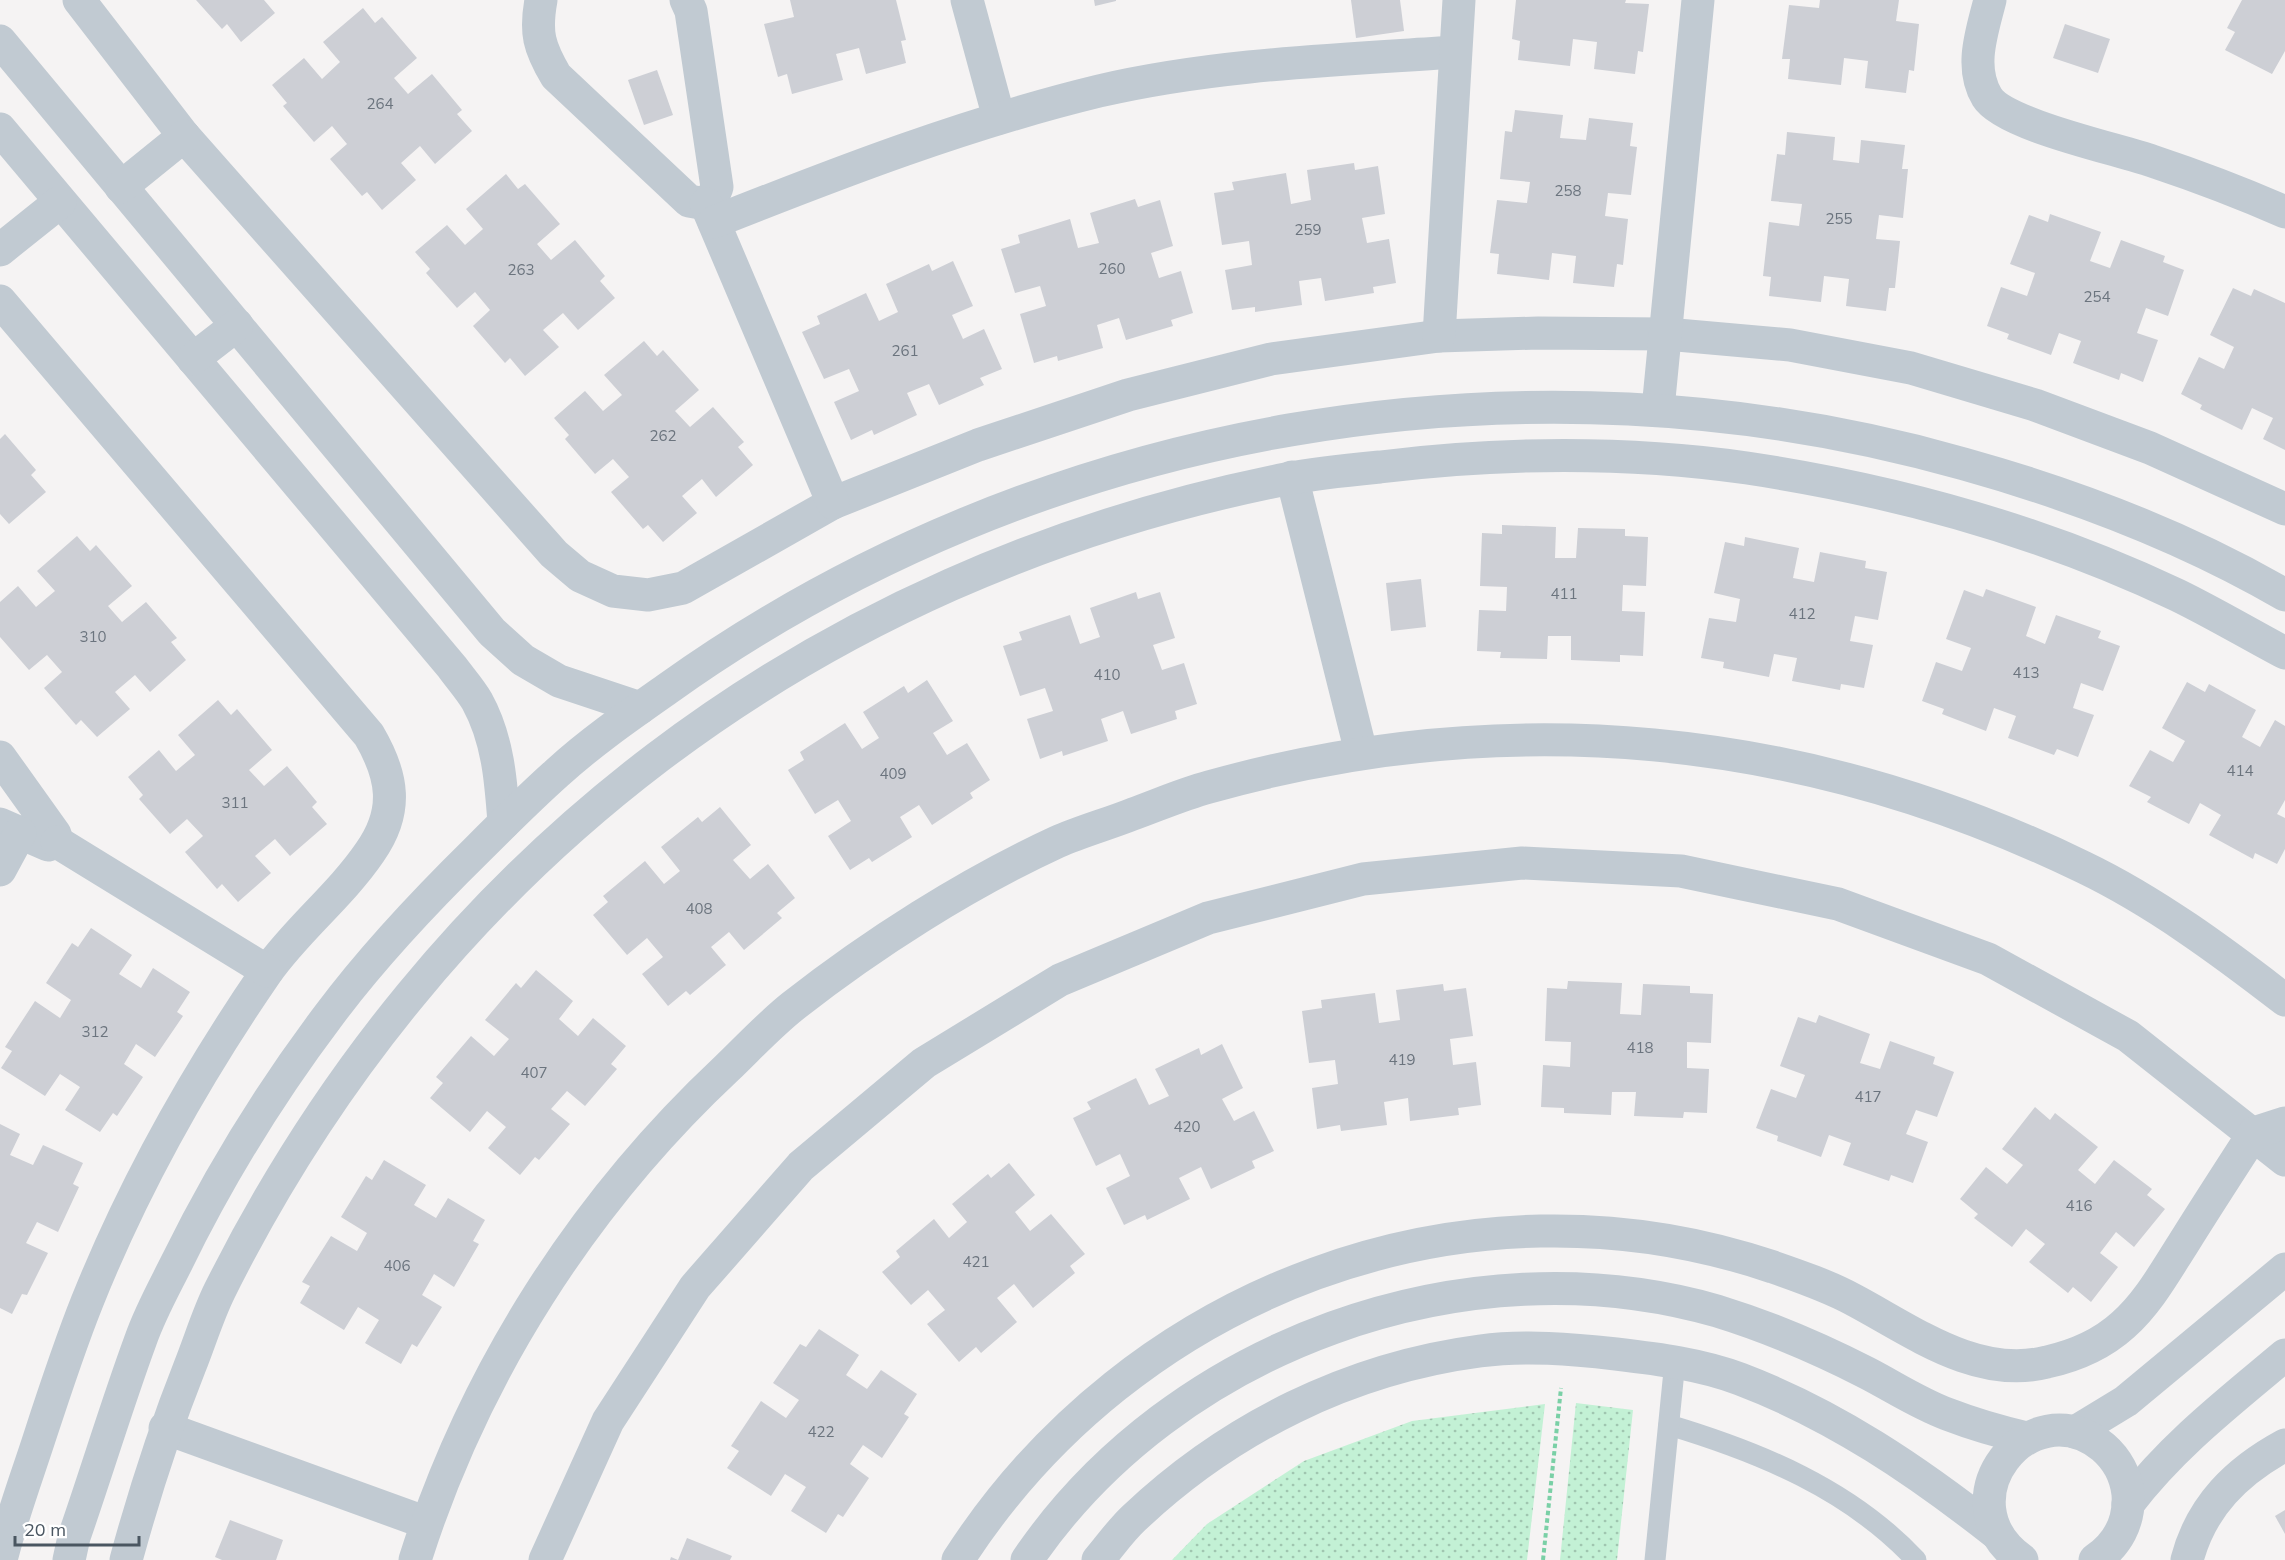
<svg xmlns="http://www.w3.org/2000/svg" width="2285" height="1560" font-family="Mulish,sans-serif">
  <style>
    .green { fill: url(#green-dots) }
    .building { fill: #cdcfd5 }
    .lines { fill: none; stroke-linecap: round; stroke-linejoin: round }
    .path { stroke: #7ad0a6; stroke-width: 4; stroke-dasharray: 4.5 3; stroke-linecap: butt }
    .service { stroke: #c1cad2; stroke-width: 21 }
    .minor { stroke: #c1cad2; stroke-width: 33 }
    .tertiary { stroke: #c1cad2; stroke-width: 33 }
    .labels { text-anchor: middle; stroke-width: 4.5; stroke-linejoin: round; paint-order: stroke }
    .number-label { font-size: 15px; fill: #6b747e }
  </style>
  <defs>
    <pattern id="green-dots" width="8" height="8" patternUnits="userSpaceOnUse" patternTransform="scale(1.5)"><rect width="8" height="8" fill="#c3f1d5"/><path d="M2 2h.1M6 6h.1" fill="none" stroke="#a0c6b0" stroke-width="1.8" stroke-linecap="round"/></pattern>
  </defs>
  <rect width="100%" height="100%" fill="#f5f3f3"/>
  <g class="green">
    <polygon points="1576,1403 1633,1410 1617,1560 1560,1560"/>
    <polygon points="1545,1404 1527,1560 1172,1560 1207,1524 1304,1461 1412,1421"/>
  </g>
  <g class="building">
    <polygon points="196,0 264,0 275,13 241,42 227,24 222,29"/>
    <polygon points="790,0 896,0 906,40 901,41 906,63 866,74 859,48 836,54 843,80 792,94 787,74 778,77 764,24 794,17"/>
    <polygon points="1094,0 1116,0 1116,1 1095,6"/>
    <polygon points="1351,0 1400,0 1404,31 1356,38"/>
    <polygon points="1516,0 1626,0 1625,3 1649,4 1643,52 1638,51 1635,74 1594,69 1597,42 1573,39 1570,66 1518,60 1520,41 1512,39"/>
    <polygon points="1820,0 1899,0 1896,21 1919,24 1914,71 1909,70 1906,93 1865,88 1868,61 1844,58 1841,85 1788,79 1790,59 1782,59 1789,5 1819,8"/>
    <polygon points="2242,0 2285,0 2285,51 2272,74 2225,50 2235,32 2227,28"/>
    <polygon points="363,8 375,23 382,17 417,58 394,78 408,94 432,74 462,110 457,114 472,131 435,164 420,146 401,163 416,180 382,210 367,192 362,196 330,159 347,144 332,126 314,142 283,106 287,103 272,85 304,58 322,79 340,62 323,42"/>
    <polygon points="2065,24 2110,39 2098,73 2053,58"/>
    <polygon points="657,70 673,115 644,125 628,80"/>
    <polygon points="1515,110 1563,115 1560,138 1586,140 1589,118 1633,123 1630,146 1637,147 1631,195 1608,193 1605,216 1628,219 1623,265 1617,264 1614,287 1573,283 1576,256 1552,253 1549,280 1497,274 1499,254 1490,253 1497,200 1527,203 1530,182 1500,179 1505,131 1512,132"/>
    <polygon points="1787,132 1835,137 1833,160 1859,163 1861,140 1905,145 1902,169 1908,169 1903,218 1879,215 1876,239 1900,241 1895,288 1889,288 1886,311 1846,306 1849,279 1824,276 1821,302 1769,296 1771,277 1763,276 1769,222 1799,226 1802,204 1771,201 1777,154 1785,155"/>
    <polygon points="1354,163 1355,170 1378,166 1385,214 1362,218 1367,243 1389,239 1396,283 1373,287 1374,293 1325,301 1321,278 1299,281 1302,305 1255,312 1255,307 1232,310 1225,270 1252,265 1249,241 1222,245 1214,193 1234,190 1232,182 1286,173 1291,204 1311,200 1307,170"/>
    <polygon points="506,174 518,189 525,184 560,224 537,244 551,260 575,240 605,276 600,281 615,298 578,330 563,313 543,330 559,347 525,376 510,358 505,363 473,326 490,310 475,292 457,308 426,273 430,269 415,252 447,225 465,245 483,229 466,209"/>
    <polygon points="1135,199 1138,207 1160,200 1173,246 1151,253 1159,278 1181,271 1193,313 1171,320 1173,326 1126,340 1119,318 1097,325 1103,348 1058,361 1057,356 1034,363 1020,314 1046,306 1040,286 1015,293 1001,249 1020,243 1018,235 1070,219 1078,248 1099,243 1090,213"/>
    <polygon points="2050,214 2101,232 2090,261 2110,268 2121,240 2165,256 2163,262 2184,270 2168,316 2146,308 2137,333 2158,340 2143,382 2121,373 2119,380 2073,363 2081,341 2059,333 2051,355 2007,339 2009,334 1987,326 2001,287 2027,296 2035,273 2010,264 2029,215 2048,222"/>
    <polygon points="953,261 973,306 952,315 963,339 984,329 1002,369 980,378 984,385 939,405 929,384 907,393 917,415 874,435 872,430 851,440 834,402 859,391 849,369 824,379 802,332 820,324 817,316 866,293 879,321 898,312 886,284 929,264 932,271"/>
    <polygon points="2233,288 2251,296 2254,289 2285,303 2285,450 2263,439 2273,418 2252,408 2242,430 2200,409 2202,405 2181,394 2199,357 2224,369 2234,347 2210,335"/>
    <polygon points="644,341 657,356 663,350 699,390 675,411 690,427 713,407 744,442 738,447 753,465 716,497 702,479 682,496 697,513 663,542 648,525 643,529 611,492 629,477 613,459 595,474 565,439 569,435 554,418 585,391 603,411 622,395 604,375"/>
    <polygon points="5,434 36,470 31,475 46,492 9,524 0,514 0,439"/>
    <polygon points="1502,525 1556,527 1555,558 1576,558 1578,528 1625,529 1625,536 1648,537 1646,586 1623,585 1622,611 1645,612 1643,656 1620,655 1620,662 1571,660 1571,636 1548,636 1547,659 1500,658 1501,652 1477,651 1479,610 1506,611 1507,587 1480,586 1482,533 1502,534"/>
    <polygon points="77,536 90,551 96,545 132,586 108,606 122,622 146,602 177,638 171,642 186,660 150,692 135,675 115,692 130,709 97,737 81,720 76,725 44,688 62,672 47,655 29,670 0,637 0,602 18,586 36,607 55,591 37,571"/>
    <polygon points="1745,537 1799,548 1793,578 1814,582 1820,552 1866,561 1865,568 1887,572 1878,620 1855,616 1850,641 1873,645 1864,688 1841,684 1840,690 1792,681 1797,658 1774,654 1769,677 1723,668 1724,662 1701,658 1709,618 1736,622 1740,599 1714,593 1725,542 1744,546"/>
    <polygon points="1421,579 1426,627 1391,631 1386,583"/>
    <polygon points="1986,589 2036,607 2026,636 2045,644 2056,615 2101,631 2098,638 2120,646 2103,691 2081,683 2073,708 2094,715 2078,757 2057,749 2054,755 2008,738 2016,716 1994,708 1986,731 1942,714 1944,709 1922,701 1936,662 1962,671 1971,648 1946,639 1964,590 1983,597"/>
    <polygon points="1136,592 1138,599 1160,592 1175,638 1153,645 1162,670 1184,663 1197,704 1175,711 1177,719 1131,734 1123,711 1101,719 1108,741 1063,756 1062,751 1040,759 1027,719 1053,711 1045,688 1020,696 1003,646 1022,640 1019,632 1070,615 1080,644 1100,637 1090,608"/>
    <polygon points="927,680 953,721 933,733 947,755 967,743 990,780 970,793 973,798 932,825 919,805 900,817 912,837 872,862 869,858 850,870 828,836 851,821 838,800 815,814 788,770 804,760 800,752 845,723 862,749 879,738 863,712 904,686 908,693"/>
    <polygon points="2187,682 2205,692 2209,684 2256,710 2242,737 2260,747 2275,720 2285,726 2285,800 2277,814 2285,818 2285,849 2277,864 2255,853 2253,859 2209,835 2221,815 2200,803 2189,824 2147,802 2151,797 2129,786 2150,750 2173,762 2185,741 2162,728"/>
    <polygon points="218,700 231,715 237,709 272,750 249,770 264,786 287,766 317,802 312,807 327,824 290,856 275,839 255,856 271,873 238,902 222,884 217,889 185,852 203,836 187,819 170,834 139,799 143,795 128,777 159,750 176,771 195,755 178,735"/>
    <polygon points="720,807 751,845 733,860 750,879 768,864 795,898 777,913 782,918 744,950 729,932 711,947 726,965 690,995 686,991 668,1006 642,974 663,957 647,938 627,955 593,915 608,902 603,896 645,861 664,884 680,871 661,847 698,817 702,822"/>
    <polygon points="91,928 132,955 119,974 141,988 153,968 190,992 177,1012 183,1016 155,1057 136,1044 124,1064 143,1077 117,1116 113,1113 100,1132 65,1110 80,1087 60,1074 45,1096 1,1068 12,1051 5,1047 35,1001 60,1018 71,1000 46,983 72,943 78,947"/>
    <polygon points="536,970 573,1001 559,1019 578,1036 593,1018 626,1046 611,1064 617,1069 585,1106 567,1091 551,1109 570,1124 539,1160 535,1157 520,1175 488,1148 506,1127 487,1111 470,1132 430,1098 443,1083 436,1077 471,1036 494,1056 509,1039 485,1020 516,983 521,988"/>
    <polygon points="1568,981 1622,983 1620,1014 1641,1015 1643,984 1690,986 1690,993 1713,994 1711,1043 1687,1042 1687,1068 1709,1069 1707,1113 1684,1112 1683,1118 1634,1116 1636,1092 1612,1092 1611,1115 1564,1113 1564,1108 1541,1107 1543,1065 1570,1067 1571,1042 1545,1041 1547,988 1567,989"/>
    <polygon points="1443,984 1444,991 1466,988 1473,1036 1450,1039 1453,1065 1476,1062 1481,1105 1458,1108 1459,1115 1410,1121 1408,1098 1384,1102 1387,1125 1341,1131 1340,1125 1317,1129 1312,1088 1338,1084 1335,1060 1309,1063 1302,1011 1322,1008 1321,1000 1375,993 1379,1023 1400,1020 1396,990"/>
    <polygon points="1819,1015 1870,1034 1860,1063 1880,1069 1890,1041 1935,1057 1933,1064 1954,1072 1937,1117 1916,1110 1906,1134 1928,1142 1913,1183 1891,1175 1889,1181 1843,1165 1851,1143 1829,1135 1821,1157 1777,1141 1778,1136 1756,1128 1771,1089 1796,1098 1805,1075 1780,1066 1798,1017 1816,1023"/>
    <polygon points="1222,1044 1243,1088 1222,1099 1234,1121 1254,1111 1274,1151 1252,1161 1255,1168 1211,1189 1201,1167 1179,1178 1190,1199 1147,1220 1145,1215 1124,1225 1106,1188 1130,1176 1120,1154 1096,1166 1073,1118 1091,1109 1087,1102 1136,1078 1149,1105 1169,1096 1155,1069 1199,1048 1201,1055"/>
    <polygon points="2035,1107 2050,1120 2055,1113 2098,1147 2078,1170 2095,1184 2114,1160 2152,1189 2147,1195 2165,1209 2134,1247 2116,1232 2100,1253 2118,1267 2091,1302 2073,1287 2068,1293 2029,1262 2045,1244 2026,1229 2012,1247 1974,1218 1978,1214 1960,1199 1986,1167 2007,1184 2023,1165 2002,1149"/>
    <polygon points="0,1124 20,1134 10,1155 33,1165 43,1145 83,1163 73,1184 79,1187 58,1232 37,1222 26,1243 48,1253 27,1295 22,1294 12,1314 0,1308"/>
    <polygon points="384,1160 426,1185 414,1205 436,1218 448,1198 485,1220 473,1241 479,1244 454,1287 434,1274 422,1295 442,1307 417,1347 412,1344 401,1364 365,1343 379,1320 358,1307 344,1330 300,1303 310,1286 302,1282 331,1236 357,1251 367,1233 341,1217 366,1176 372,1180"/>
    <polygon points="1009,1163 1035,1195 1015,1212 1030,1231 1051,1214 1085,1254 1070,1266 1075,1273 1033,1308 1014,1284 997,1298 1017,1322 981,1353 976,1347 959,1362 927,1324 945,1310 928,1290 911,1305 882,1272 900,1257 896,1251 934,1219 949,1238 967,1222 952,1204 988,1174 991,1178"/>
    <polygon points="819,1329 859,1355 846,1375 867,1389 881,1370 917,1394 904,1414 909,1417 882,1458 863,1445 850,1464 869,1478 843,1517 838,1514 826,1533 791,1511 806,1487 785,1474 771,1496 727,1468 739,1451 731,1446 761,1401 786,1418 799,1400 773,1383 800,1344 806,1347"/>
    <polygon points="2285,1510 2285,1534 2275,1516"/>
    <polygon points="230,1520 283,1540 276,1560 222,1560 215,1557"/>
    <polygon points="687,1538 732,1556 730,1560 670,1560 671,1557 678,1560"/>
  </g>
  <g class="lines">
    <polyline class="path" points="1543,1560 1561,1388"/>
    <g class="service">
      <path d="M1669,1425C1759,1452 1850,1489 1916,1560"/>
      <polyline points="1655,1560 1675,1361"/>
    </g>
    <g class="minor">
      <polyline points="79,0 184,136 554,554 580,576 613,591 648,595 683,588 833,503 978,445 1128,395 1271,359 1439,336 1538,333 1666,334 1790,345 1911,368 2035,405 2150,448 2285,509"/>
      <path d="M541,0C535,33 539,47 556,76L689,201L706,204L713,197L717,187L691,11L686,0"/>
      <polyline points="967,0 999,118"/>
      <path d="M1990,0C1982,32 1969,67 1987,97C2004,125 2118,149 2152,161C2197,176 2242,193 2285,212"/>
      <polyline points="706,204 833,503"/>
      <path d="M714,222C840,172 967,123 1099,91C1215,64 1336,60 1455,52"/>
      <path d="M0,301L369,735C393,776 399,811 370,852C340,896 296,930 266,973C196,1075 133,1187 87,1302C69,1347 54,1393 39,1439C26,1479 11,1519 1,1560"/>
      <polyline points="1439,336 1459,0"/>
      <polyline points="1658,409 1698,0"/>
      <polyline points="1292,477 1361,752"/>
      <polyline points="0,757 55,834 57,842 48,845 0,824"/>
      <polyline points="57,842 267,971"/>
      <polyline points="0,870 20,833"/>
      <polyline points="165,1428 427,1523"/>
      <path d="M415,1560C474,1373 583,1203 726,1069C748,1048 769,1025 793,1006C872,944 966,884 1057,842C1082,831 1108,824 1133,814C1158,805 1183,794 1209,787C1508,703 1804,732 2083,867C2154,901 2223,952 2285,1000"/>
      <polyline points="545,1560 608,1421 695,1287 801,1166 924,1063 1060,980 1208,918 1363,879 1522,863 1681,871 1838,904 1988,959 2128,1036 2285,1160"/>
      <path d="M958,1560C1131,1291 1466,1163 1773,1267C1799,1276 1828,1286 1852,1299C1911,1330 1976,1380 2047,1362C2074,1356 2102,1344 2123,1325C2148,1303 2165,1272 2183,1244C2206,1207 2230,1170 2254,1133L2285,1123"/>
      <path d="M2187,1560C2201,1506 2237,1471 2285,1445"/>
    </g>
    <g class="tertiary">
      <polyline points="0,41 492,632 523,660 559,681 640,708"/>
      <path d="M0,129L452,667C460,678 470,689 477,701C498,739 501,781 504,823"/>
      <polyline points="121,187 184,136"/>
      <polyline points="0,250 60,202"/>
      <polyline points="193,359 237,325"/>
      <polyline points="2075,1432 2126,1401 2285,1269"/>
      <path d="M2128,1504C2172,1446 2229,1402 2285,1355"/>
      <path d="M69,1560L74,1537C97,1471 117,1404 141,1339C150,1313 164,1288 176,1264C219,1176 270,1093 329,1015C373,956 424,902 477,850C503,824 529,798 557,773C591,742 630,715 667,689C1039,423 1525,339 1964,464C2075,495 2185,537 2285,595"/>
      <path d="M126,1560C144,1494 165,1429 190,1366C200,1341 208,1314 220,1290C435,859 814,573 1286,479C1317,473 1349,470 1380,467C1500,452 1628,451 1747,468C1894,490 2042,531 2177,595C2214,613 2249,634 2285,653"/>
      <path d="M1027,1560C1173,1345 1466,1239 1717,1311C1769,1327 1818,1348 1867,1373C1894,1387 1918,1403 1947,1414C1973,1424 2000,1432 2027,1438"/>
      <path d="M1098,1560C1110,1546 1121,1530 1134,1518C1229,1428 1350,1368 1480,1351C1525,1345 1572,1349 1616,1354C1658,1359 1700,1364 1740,1379C1835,1415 1917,1471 1996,1533"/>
      <path d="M2022,1560C1940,1502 2029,1387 2103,1447C2117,1459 2126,1476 2128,1494C2130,1522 2117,1545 2095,1560"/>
    </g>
  </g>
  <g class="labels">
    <g class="number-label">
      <text x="380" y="109">264</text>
      <text x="1568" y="196">258</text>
      <text x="1839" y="224">255</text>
      <text x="1308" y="235">259</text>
      <text x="1112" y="274">260</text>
      <text x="521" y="275">263</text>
      <text x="2097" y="302">254</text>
      <text x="905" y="356">261</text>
      <text x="663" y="441">262</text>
      <text x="1564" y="599">411</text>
      <text x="1802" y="619">412</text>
      <text x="93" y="642">310</text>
      <text x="2026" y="678">413</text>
      <text x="1107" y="680">410</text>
      <text x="2240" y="776">414</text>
      <text x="893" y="779">409</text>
      <text x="235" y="808">311</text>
      <text x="699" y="914">408</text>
      <text x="95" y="1037">312</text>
      <text x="1640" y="1053">418</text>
      <text x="1402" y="1065">419</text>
      <text x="534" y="1078">407</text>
      <text x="1868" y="1102">417</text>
      <text x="1187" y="1132">420</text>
      <text x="2079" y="1211">416</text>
      <text x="976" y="1267">421</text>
      <text x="397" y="1271">406</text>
      <text x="821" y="1437">422</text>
    </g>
  </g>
  <path d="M15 1536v9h124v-9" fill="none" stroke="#4a5661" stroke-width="3"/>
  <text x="24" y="1536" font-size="18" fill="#4a5661" stroke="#ffffff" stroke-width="4.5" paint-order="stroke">20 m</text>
</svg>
